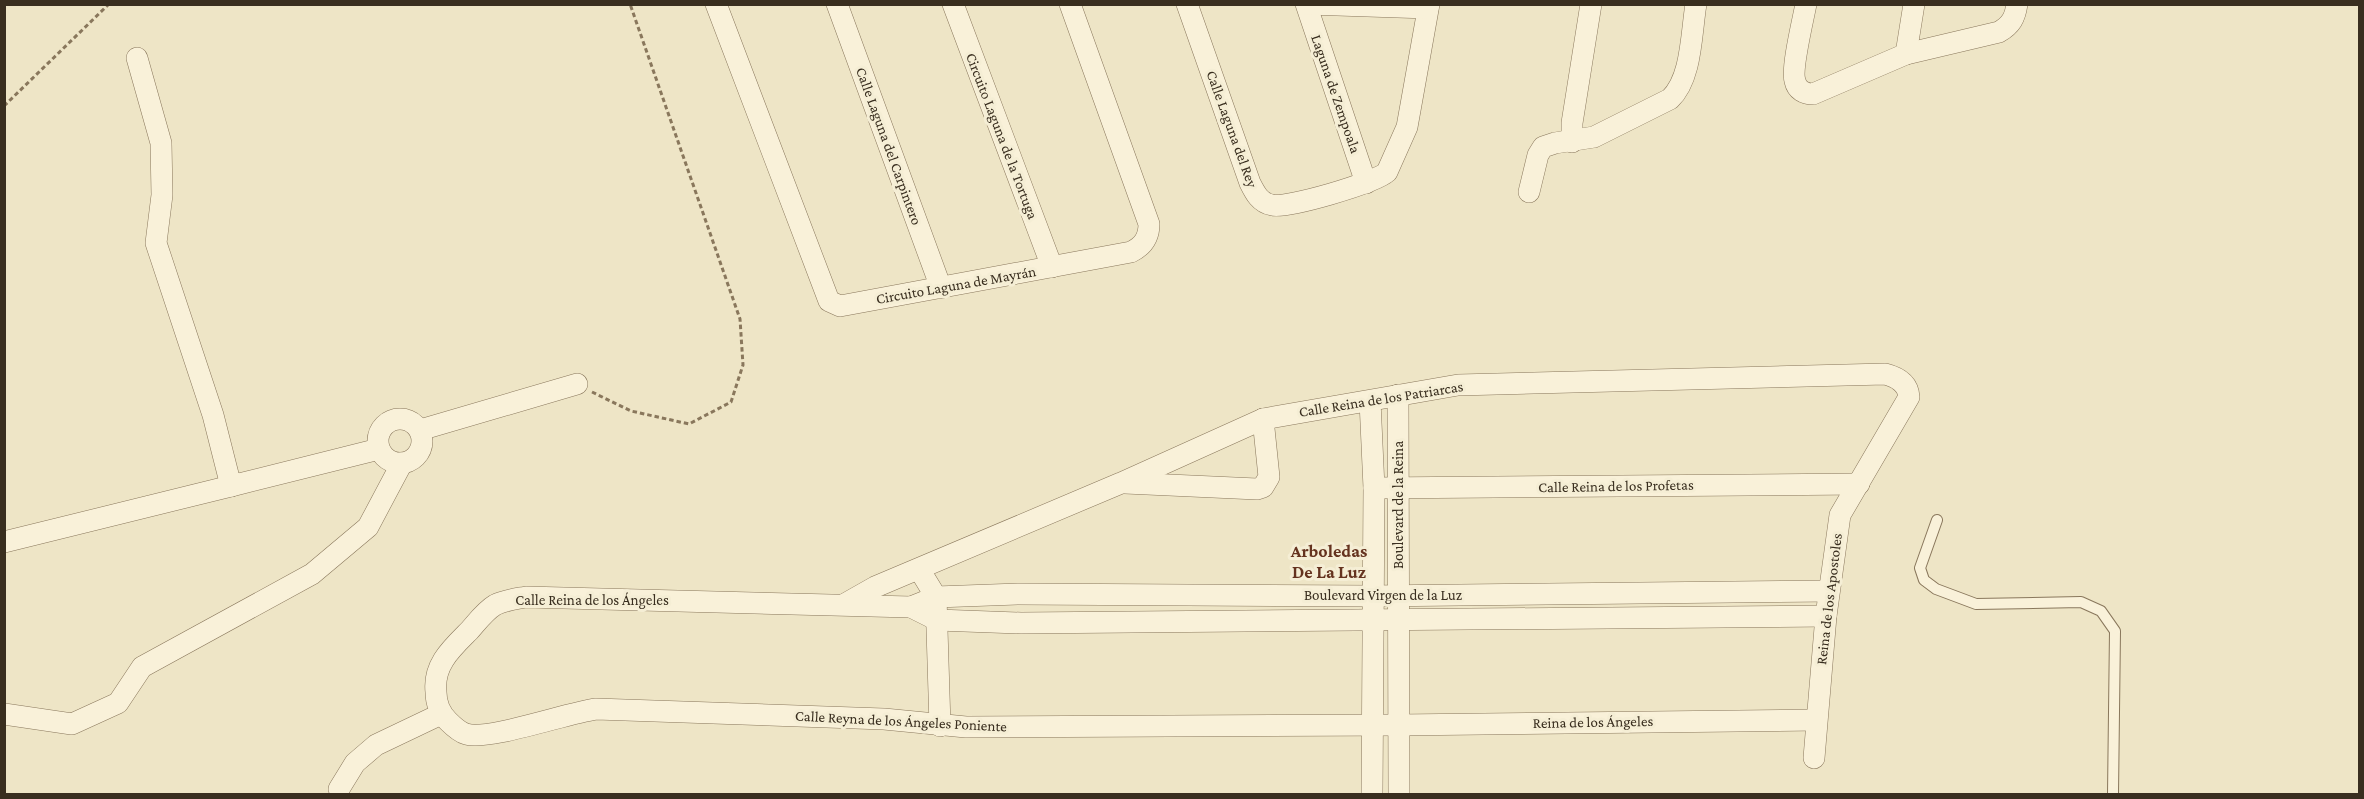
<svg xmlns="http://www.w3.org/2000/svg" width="2364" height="799" font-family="'Crimson Pro',serif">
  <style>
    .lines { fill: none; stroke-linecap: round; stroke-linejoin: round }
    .lane-casing { stroke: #89775c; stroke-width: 12 }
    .street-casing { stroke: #89775c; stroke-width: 22 }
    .path { stroke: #89775c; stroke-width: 3; stroke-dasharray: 4.5 3; stroke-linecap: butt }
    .lane { stroke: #f9f1d9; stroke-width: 10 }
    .street { stroke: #f9f1d9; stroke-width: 21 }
    .labels { text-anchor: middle; stroke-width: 6; stroke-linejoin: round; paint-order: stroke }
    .street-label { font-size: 15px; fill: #392e1f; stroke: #f5eed5 }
    .quarter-label { font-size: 18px; font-weight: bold; fill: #65331f; stroke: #f5eed5 }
  </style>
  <rect width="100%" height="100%" fill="#eee5c6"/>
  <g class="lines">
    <defs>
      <polyline id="lane" points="1937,520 1920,568 1924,580 1936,589 1976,604 2081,602 2101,611 2115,631 2113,794"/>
      <g id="street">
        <path d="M716,4L829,301L840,306L1131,252C1143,246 1149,238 1149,224L1070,4"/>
        <polyline points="837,4 941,288"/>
        <polyline points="953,4 1052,267"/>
        <path d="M1187,4L1250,183C1255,193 1260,203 1272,205C1286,209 1375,183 1387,172L1407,127L1429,4"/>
        <polyline points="1306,4 1366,183"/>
        <polyline points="1307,4 1428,8"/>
        <path d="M1806,4C1803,20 1791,69 1795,81C1797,90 1804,94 1813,94L1906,54L1999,32C2011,25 2015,18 2017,4"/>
        <polyline points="1906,54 1914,4"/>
        <polyline points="137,58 161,143 162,195 156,243 213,415 231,486 379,449"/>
        <polyline points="1572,142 1572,123 1591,4"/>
        <path d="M1529,192L1538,155L1543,147L1555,143L1594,137L1670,99C1692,78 1691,34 1696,4"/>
        <polyline points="1398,395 1399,794"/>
        <polyline points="1370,401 1374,488 1372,794"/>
        <circle cx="400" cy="441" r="22"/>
        <polyline points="420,430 577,384"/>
        <polyline points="1125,483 1257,489 1263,487 1269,477 1263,419"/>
        <polyline points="1374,488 1859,484"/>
        <polyline points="4,542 231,486"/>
        <polyline points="919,569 936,597 940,726"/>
        <path d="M845,604L875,587L1121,483L1263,419L1458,385L1885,374C1897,377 1908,383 1909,397L1840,515L1826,616L1814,758"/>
        <polyline points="911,607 936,597 1019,594 1372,596 1829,591"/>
        <polyline points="4,714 72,724 118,703 142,667 312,574 368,527 402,463"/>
        <path d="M1815,720L1398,725L966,727L884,719L596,709C567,713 488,741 466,734C459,732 453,726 448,721C440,713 436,704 436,692C433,665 451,649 469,631C477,622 485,611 495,605C505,600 515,599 526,597L911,607L937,620L1021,623L1826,616"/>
        <polyline points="339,789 355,763 376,745 441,714"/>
      </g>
    </defs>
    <use href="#lane" class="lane-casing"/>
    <use href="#street" class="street-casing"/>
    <g class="path">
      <polyline points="4,106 109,4"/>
      <polyline points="592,392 631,411 689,424 731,402 743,365 740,319 630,4"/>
    </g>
    <use href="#lane" class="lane"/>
    <use href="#street" class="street"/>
  </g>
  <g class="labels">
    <g class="street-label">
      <text transform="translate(1336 94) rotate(71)" y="5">Laguna de Zempoala</text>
      <text transform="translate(1232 129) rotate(70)" y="5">Calle Laguna del Rey</text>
      <text transform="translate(1002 136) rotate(69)" y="5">Circuito Laguna de la Tortuga</text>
      <text transform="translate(889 146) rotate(70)" y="5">Calle Laguna del Carpintero</text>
      <text transform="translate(956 285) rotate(-10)" y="5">Circuito Laguna de Mayrán</text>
      <text transform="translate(1381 399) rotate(-9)" y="5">Calle Reina de los Patriarcas</text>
      <text transform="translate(1616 486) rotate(-1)" y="5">Calle Reina de los Profetas</text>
      <text transform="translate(1398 505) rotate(-90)" y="5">Boulevard de la Reina</text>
      <text x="1383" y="600">Boulevard Virgen de la Luz</text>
      <text transform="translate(1829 599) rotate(-83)" y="5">Reina de los Apostoles</text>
      <text x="592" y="605">Calle Reina de los Ángeles</text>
      <text transform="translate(901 721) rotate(3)" y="5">Calle Reyna de los Ángeles Poniente</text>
      <text transform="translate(1593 722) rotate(-1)" y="5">Reina de los Ángeles</text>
    </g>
    <g class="quarter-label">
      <text x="1329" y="557">Arboledas<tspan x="1329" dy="21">De La Luz</tspan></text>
    </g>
  </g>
  <rect width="2364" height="799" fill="none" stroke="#392e1f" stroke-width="12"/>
</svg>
